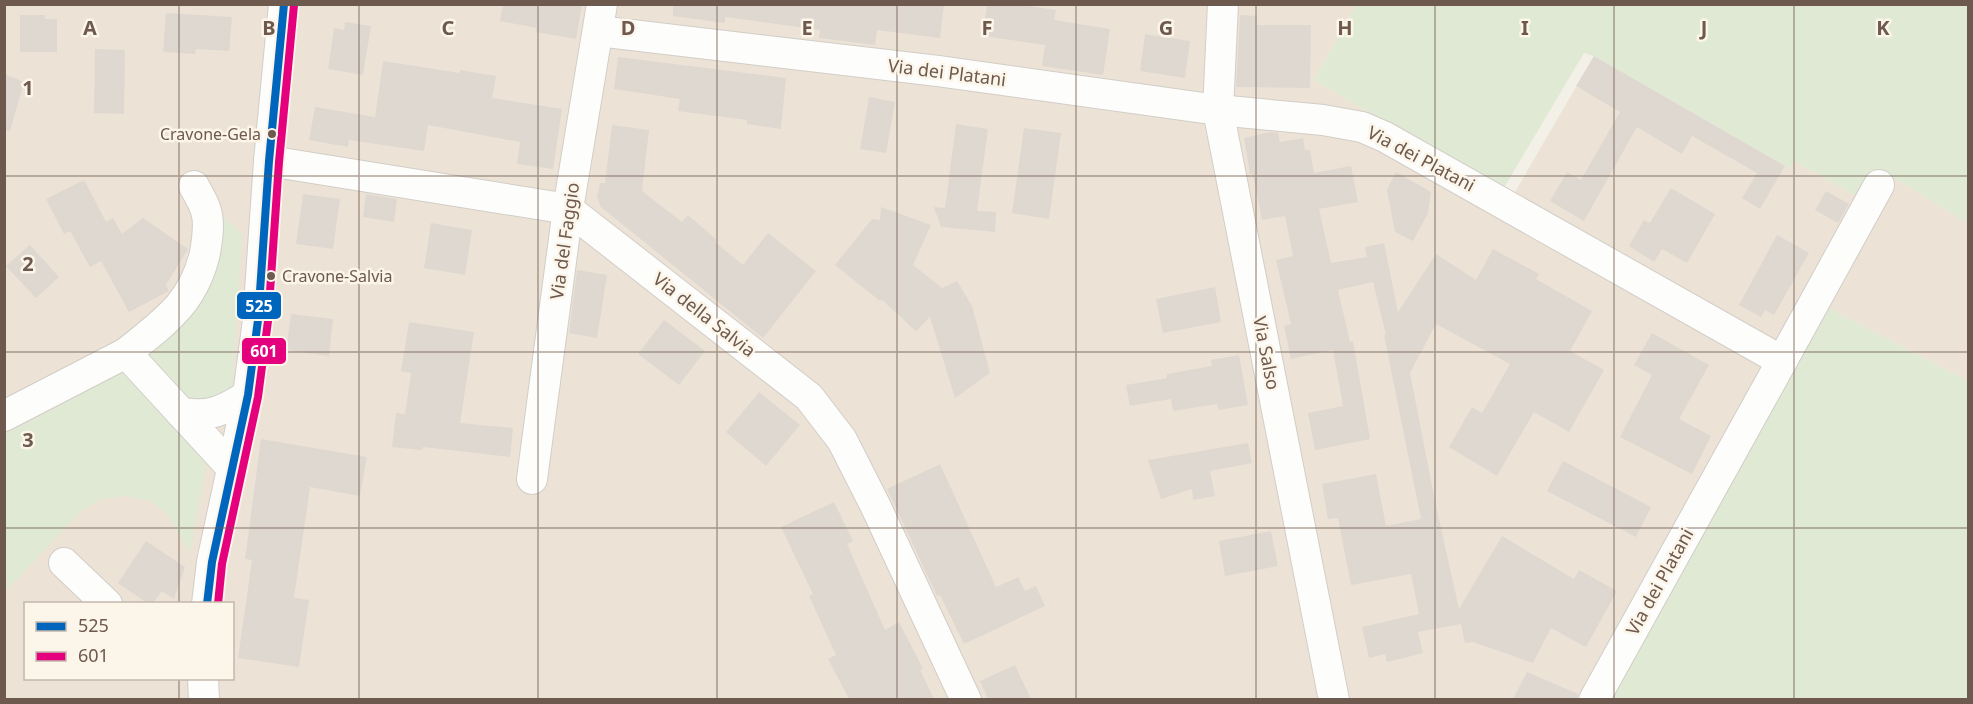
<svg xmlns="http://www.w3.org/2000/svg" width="1973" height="704" font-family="'Noto Sans',sans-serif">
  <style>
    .residential { fill: #ece3d6; fill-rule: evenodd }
    .green { fill: #e0e9d4 }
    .building { fill: #dfd8d1 }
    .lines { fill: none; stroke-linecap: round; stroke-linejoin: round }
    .minor-casing { stroke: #d2cdc7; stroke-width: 32 }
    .minor { stroke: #fdfdfc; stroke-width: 30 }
    .bus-1-casing { stroke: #fcf5e9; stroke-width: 12 }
    .bus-2-casing { stroke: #fcf5e9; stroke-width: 12 }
    .bus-1 { stroke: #0065bd; stroke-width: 8 }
    .bus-2 { stroke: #e5007d; stroke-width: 8 }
    .grid { fill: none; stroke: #6d594d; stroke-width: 1.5; stroke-opacity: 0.55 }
    .bus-dot { fill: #6d594d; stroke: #fcf5e9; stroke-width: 2 }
    .labels { text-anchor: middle; stroke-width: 5; stroke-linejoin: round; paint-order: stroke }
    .bus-label { font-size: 16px; fill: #6d594d; stroke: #fcf5e9; text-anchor: end }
    .street-label { font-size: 18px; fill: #6d594d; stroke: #fcf5e9 }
    .grid-label { font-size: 20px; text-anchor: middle; font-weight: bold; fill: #6d594d; stroke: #fcf5e9; stroke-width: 5; stroke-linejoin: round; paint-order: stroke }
    .line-badge { stroke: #fcf5e9; stroke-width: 2 }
    .badge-label { font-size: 16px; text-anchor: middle; font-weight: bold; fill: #fff }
  </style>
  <rect width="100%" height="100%" fill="#f3f0e8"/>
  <path class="residential" d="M4,5H1357L1314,80L1512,197L1594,56L1767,156L1794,161L1860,198L1878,168L1968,223V381L1823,305L1607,699H5ZM26,604H232V678H26Z"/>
  <g class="green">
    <polygon points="1357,5 1968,5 1968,223 1878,168 1860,198 1794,161 1791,168 1785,166 1594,56 1584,53 1502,191 1314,80"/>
    <polygon points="217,211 242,234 232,391 195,407 139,356"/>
    <polygon points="1823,305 1968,381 1968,699 1607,700"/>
    <polygon points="123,368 206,464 190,553 167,514 151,501 126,496 102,499 81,511 5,592 5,429"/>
  </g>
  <g class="building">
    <polygon points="503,4 582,4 576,39 536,32 537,28 500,21"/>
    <polygon points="673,4 944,4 940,38 877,30 875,45 819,38 820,30 725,17 725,23 673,16"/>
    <polygon points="987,4 1030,4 1029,6 1056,10 1054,20 1110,29 1103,75 1042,66 1045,45 983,36"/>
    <polygon points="166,13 232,17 229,51 196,49 195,54 163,52"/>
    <polygon points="20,15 45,15 45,19 57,19 57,52 20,52"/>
    <polygon points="1240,15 1257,16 1257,25 1311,25 1310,88 1236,87"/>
    <polygon points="345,22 371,26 363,75 328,69 334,28 344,30"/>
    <polygon points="1145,34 1190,41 1185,78 1140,71"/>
    <polygon points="95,49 125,50 124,114 94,113"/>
    <polygon points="1594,56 1785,166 1760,209 1742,198 1757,173 1692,136 1682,154 1637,127 1584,221 1550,201 1567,172 1581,180 1620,112 1576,86"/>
    <polygon points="618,57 786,78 781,129 747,124 747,120 678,111 680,99 614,89"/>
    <polygon points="383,61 460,73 460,70 496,76 492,98 562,109 553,169 517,164 520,142 428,125 424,151 349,140 348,147 309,140 315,107 375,117"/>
    <polygon points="4,74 24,82 10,131 4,130"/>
    <polygon points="869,97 895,102 886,153 860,149"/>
    <polygon points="956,124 988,129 977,211 996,212 995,232 941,227 934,207 945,208"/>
    <polygon points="612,125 649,130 642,191 682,222 688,215 717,240 715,242 743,265 768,233 816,271 763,338 601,207 597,197 600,183 605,183"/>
    <polygon points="1024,128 1061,133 1049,219 1012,213"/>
    <polygon points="1270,132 1278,133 1280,142 1303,138 1305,150 1310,150 1314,173 1351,166 1358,202 1319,209 1331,263 1367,257 1365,247 1384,243 1398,312 1436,254 1476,280 1493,249 1539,274 1536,279 1592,311 1570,351 1604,370 1569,432 1534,412 1497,476 1449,447 1472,407 1482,413 1510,364 1436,324 1410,373 1435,501 1459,609 1502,536 1574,579 1579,570 1617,591 1586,647 1551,628 1533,663 1473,642 1465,643 1461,624 1418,632 1423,653 1387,662 1385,654 1369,658 1362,627 1419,614 1411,574 1351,585 1338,518 1328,519 1322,484 1376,474 1386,526 1421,519 1384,335 1386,335 1373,282 1338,290 1350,342 1353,341 1370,439 1315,450 1308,413 1343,406 1333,350 1291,359 1284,326 1291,324 1276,260 1293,256 1285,216 1262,220 1253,174 1250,174 1244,138"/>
    <polygon points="1396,172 1431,192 1428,213 1413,241 1395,232 1387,190"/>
    <polygon points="84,180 106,222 113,218 122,234 143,218 188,249 166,285 169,291 129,312 101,261 90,267 70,231 64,234 46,199"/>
    <polygon points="1671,188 1715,214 1687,263 1662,249 1654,262 1629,246 1644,220 1650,223"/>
    <polygon points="1826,191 1849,204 1838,223 1815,210"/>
    <polygon points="303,194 340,199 333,249 296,244"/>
    <polygon points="366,194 397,199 394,222 363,217"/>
    <polygon points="881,207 931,225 913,265 942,288 957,281 972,306 990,373 955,398 930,317 916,331 882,300 880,301 835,265 872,219 880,220"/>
    <polygon points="431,223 472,230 465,275 424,268"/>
    <polygon points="1777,235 1809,253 1774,315 1765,310 1761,317 1739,305"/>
    <polygon points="30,245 59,277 36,298 6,266"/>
    <polygon points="577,270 607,275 597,338 569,333"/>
    <polygon points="1215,287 1221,322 1163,333 1156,299"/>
    <polygon points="291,314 333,319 329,356 286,350"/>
    <polygon points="664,320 705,351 679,385 638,354"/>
    <polygon points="409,322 474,332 460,423 513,428 510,457 423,447 422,450 392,447 396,413 405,414 411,373 401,371"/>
    <polygon points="1652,333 1709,365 1679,419 1711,436 1692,474 1620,437 1652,375 1634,365"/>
    <polygon points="1239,355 1248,405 1219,410 1217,404 1173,411 1171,399 1130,406 1126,385 1167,378 1167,374 1212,366 1211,360"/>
    <polygon points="759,392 800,425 766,466 726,432"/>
    <polygon points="261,439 367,457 360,496 310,487 294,598 309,600 299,667 238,658 252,560 245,559"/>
    <polygon points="1248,443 1252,463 1210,471 1215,496 1193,500 1192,489 1161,499 1148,460"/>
    <polygon points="1563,461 1651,507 1636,537 1547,491"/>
    <polygon points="940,464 996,587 1018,577 1025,591 1036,586 1045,606 964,644 940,595 937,596 887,489"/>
    <polygon points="834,502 853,541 847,544 885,630 899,622 923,669 920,670 934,699 849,699 828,659 836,655 809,596 813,594 781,527"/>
    <polygon points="1271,531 1278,566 1225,576 1219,541"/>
    <polygon points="146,541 185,567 174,599 162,591 153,603 147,603 118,583"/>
    <polygon points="1015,665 1031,699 988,699 980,681"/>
    <polygon points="1527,672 1578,694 1577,699 1513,699"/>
  </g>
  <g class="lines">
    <defs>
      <g id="minor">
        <polyline points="1223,4 1218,110 1334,700"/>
        <polyline points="598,31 938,71 1218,110 1323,120 1362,127 1385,137 1782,361 1594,700"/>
        <polyline points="269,161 568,209 809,397 842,440 875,505 966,700"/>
        <path d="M126,353C164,322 193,304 205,253C207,241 210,223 206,211C204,203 198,194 194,186"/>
        <polyline points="1782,361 1879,185"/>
        <path d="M180,412C207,419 226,410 248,395"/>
        <polyline points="4,416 126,353 232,468"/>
        <polyline points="532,479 568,209 602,4"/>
        <polyline points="64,563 107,604"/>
        <polyline points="207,604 212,562 248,395 258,320 269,161 284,4"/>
        <polyline points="203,678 204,700"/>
      </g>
    </defs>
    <use href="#minor" class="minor-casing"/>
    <use href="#minor" class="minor"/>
    <defs>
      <polyline id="bus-1" points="207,604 212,562 248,395 258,320 269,161 284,4"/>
      <polyline id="bus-2" points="218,604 222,564 258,397 268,321 279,162 294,5"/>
    </defs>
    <use href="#bus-1" class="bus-1-casing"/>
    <use href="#bus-2" class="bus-2-casing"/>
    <use href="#bus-1" class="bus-1"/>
    <use href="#bus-2" class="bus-2"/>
  </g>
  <path class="grid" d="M179,4V604M359,4V700M538,4V700M717,4V700M897,4V700M1076,4V700M1256,4V700M1435,4V700M1614,4V700M1794,4V700M4,176H1968M4,352H1968M4,528H1968M179,678V700"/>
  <g class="bus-dot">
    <circle cx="272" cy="134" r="5"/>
    <circle cx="271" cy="276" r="5"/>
  </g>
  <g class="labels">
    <g class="bus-label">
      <text x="261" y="140">Cravone-Gela</text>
      <text x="282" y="282" text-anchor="start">Cravone-Salvia</text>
    </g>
    <g class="street-label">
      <text transform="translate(947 73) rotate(7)" y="6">Via dei Platani</text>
      <text transform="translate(1421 159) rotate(28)" y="6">Via dei Platani</text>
      <text transform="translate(565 241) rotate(-82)" y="6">Via del Faggio</text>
      <text transform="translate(704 315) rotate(38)" y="6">Via della Salvia</text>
      <text transform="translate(1266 353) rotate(79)" y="6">Via Salso</text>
      <text transform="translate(1660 582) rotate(-61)" y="6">Via dei Platani</text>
    </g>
  </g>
  <g class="grid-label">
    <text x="90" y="35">A</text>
    <text x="269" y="35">B</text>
    <text x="448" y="35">C</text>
    <text x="628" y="35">D</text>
    <text x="807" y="35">E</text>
    <text x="987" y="35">F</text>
    <text x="1166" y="35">G</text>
    <text x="1345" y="35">H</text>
    <text x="1525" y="35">I</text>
    <text x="1704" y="35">J</text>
    <text x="1883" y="35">K</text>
    <text x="28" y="95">1</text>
    <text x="28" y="271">2</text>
    <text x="28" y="447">3</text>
  </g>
  <g class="line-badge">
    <rect x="236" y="291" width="46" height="29" rx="6" fill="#0065bd"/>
    <rect x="241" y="337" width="46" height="28" rx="6" fill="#e5007d"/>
  </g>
  <g class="badge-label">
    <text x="259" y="312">525</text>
    <text x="264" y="357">601</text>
  </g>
  <rect width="1973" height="704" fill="none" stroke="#6d594d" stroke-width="12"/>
  <rect x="24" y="602" width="210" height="78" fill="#fcf5e9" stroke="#c3b7ab" stroke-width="1.5"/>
  <rect x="36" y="622" width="30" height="9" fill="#0065bd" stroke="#c3b7ab" stroke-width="1.5"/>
  <text x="78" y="632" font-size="18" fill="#6d594d">525</text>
  <rect x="36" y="652" width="30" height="9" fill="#e5007d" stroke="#c3b7ab" stroke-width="1.5"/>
  <text x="78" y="662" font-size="18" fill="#6d594d">601</text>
</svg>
